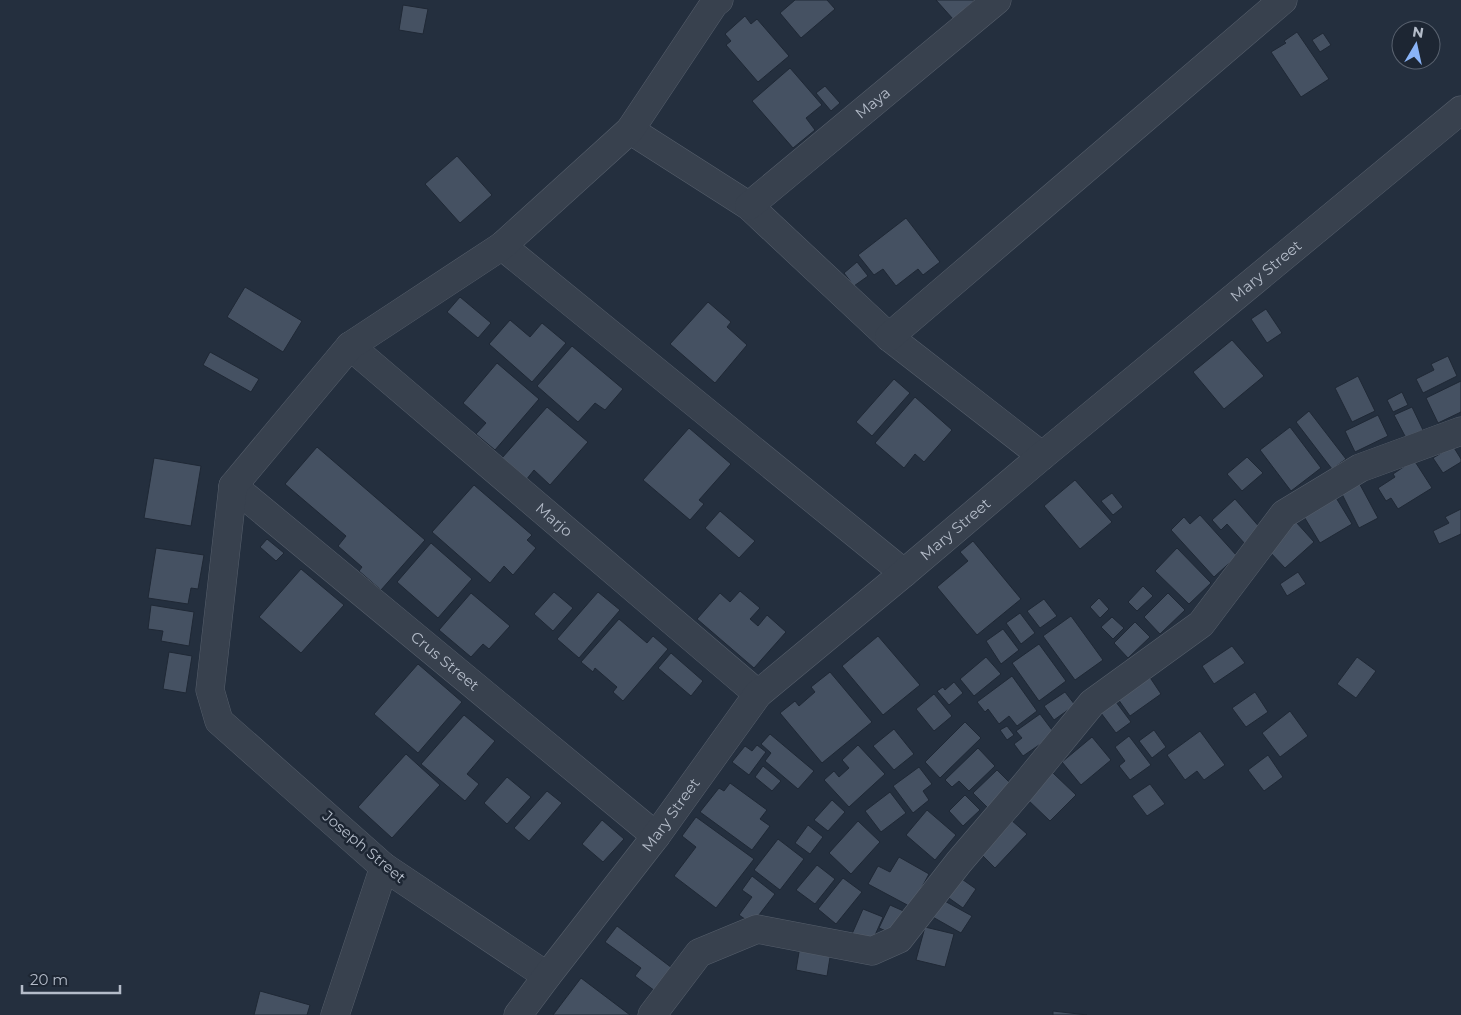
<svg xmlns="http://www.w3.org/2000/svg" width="1461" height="1015" font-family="Montserrat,sans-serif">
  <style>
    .building { fill: #455162; stroke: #1f2835 }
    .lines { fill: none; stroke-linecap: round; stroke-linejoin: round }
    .street-casing { stroke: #565f6c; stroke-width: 29 }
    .street { stroke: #38414e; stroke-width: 28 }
    .labels { text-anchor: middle; stroke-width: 5; stroke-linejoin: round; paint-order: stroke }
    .street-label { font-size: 15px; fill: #b4bcc9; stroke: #1d2633 }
  </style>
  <rect width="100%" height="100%" fill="#242f3e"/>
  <g class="building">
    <polygon points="795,0 827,0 835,9 801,38 780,13"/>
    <polygon points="936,0 975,0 953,19"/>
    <polygon points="403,5 428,9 423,34 399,30"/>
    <polygon points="745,16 751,24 757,19 789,56 758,82 726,45 731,41 725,34"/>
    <polygon points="1297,32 1329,79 1301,97 1271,52 1286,43 1284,41"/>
    <polygon points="1323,33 1331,45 1320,52 1312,40"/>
    <polygon points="790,68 822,105 806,118 815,130 793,148 752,101"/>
    <polygon points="825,86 840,103 831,111 816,93"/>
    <polygon points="457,156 492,195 460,223 425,184"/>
    <polygon points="906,218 940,262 923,275 918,269 896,286 883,269 874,275 858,255"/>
    <polygon points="857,262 868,276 854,286 844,273"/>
    <polygon points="245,287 302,321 283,352 227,317"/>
    <polygon points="460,297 491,323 478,338 447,312"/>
    <polygon points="708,302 731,322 727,327 747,345 715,383 670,344"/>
    <polygon points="1266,309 1282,333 1267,343 1251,319"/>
    <polygon points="510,320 530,337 542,323 566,343 532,382 489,344"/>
    <polygon points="1232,340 1264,376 1224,409 1193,372"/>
    <polygon points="572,346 623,389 605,410 595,403 578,422 537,386"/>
    <polygon points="210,352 259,379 251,392 203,365"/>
    <polygon points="1448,356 1457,376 1423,393 1416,379 1434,370 1431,364"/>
    <polygon points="497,363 539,399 495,450 476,434 486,423 463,403"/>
    <polygon points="1358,376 1375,411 1352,422 1335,388"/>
    <polygon points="894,379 910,393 872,436 856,422"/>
    <polygon points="1461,381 1461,412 1438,423 1426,398"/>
    <polygon points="1402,392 1408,405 1393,412 1387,400"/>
    <polygon points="915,397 952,430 924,462 915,454 904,468 875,443"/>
    <polygon points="547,407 588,442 550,485 534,470 526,480 502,458"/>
    <polygon points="1412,407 1423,430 1406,438 1394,415"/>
    <polygon points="1309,411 1346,459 1332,469 1296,422"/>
    <polygon points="1378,415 1388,436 1355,452 1345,431"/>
    <polygon points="1290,427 1321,468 1291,491 1260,450"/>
    <polygon points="689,428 731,464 699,500 704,504 690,520 643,480"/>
    <polygon points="1453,446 1461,459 1461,462 1443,473 1433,458"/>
    <polygon points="317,447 425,540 381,590 359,571 362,567 338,546 346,536 285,484"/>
    <polygon points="1247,457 1263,473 1242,491 1227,474"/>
    <polygon points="154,458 201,466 191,526 144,518"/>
    <polygon points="1414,460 1432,488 1398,509 1391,498 1386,501 1378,488 1395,477 1393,474"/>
    <polygon points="1357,479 1378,518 1359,528 1339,488"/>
    <polygon points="1075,480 1112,522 1080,549 1044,506"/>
    <polygon points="474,485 532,535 527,540 536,548 513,575 504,566 490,583 432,532"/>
    <polygon points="1112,493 1123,507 1113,515 1101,501"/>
    <polygon points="1335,496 1352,524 1320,543 1303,515"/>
    <polygon points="1235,499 1262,530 1246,545 1227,524 1221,530 1212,520"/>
    <polygon points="1461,509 1461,534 1439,544 1433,531 1449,523 1445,517"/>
    <polygon points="720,511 755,541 739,558 705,528"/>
    <polygon points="1200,515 1237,556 1214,577 1171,530 1184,517 1190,524"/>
    <polygon points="1296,522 1314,542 1285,568 1267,549"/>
    <polygon points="267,539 284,553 276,561 260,547"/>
    <polygon points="973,541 1021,599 977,635 937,587 968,561 960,552"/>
    <polygon points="431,543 472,579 438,618 397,582"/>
    <polygon points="156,548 204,555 198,589 191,588 188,604 148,598"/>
    <polygon points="1177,548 1211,583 1189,604 1155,571"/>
    <polygon points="301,569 344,605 301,653 259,617"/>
    <polygon points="1298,572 1306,584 1287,596 1280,584"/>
    <polygon points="1143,586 1153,596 1137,611 1128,602"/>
    <polygon points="740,591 760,608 750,619 758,626 767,615 786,632 754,668 697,619 720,593 730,602"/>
    <polygon points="554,592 573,608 553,631 534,614"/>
    <polygon points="598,592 620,610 579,658 557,639"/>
    <polygon points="471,593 510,626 489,649 483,644 471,657 439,630"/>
    <polygon points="1168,593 1185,610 1160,634 1144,617"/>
    <polygon points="1099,598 1109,609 1100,618 1090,607"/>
    <polygon points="1044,599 1057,616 1040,628 1027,611"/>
    <polygon points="151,605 194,612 189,646 161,641 163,631 148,629"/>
    <polygon points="1020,613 1035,633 1021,644 1006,623"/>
    <polygon points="1071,616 1103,660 1075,680 1043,636"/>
    <polygon points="1112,617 1124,628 1113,639 1101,627"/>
    <polygon points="619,619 647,643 653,636 668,649 623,701 613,692 617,687 595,668 593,672 581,662"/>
    <polygon points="1135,622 1150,637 1128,658 1114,643"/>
    <polygon points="1003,629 1019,650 1001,664 986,641"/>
    <polygon points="878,636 920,685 883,715 842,666"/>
    <polygon points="1039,644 1066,681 1039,701 1012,663"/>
    <polygon points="1232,646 1245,663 1214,684 1202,666"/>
    <polygon points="169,652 192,656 186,693 163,689"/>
    <polygon points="671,653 703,681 691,696 658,668"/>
    <polygon points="986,657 1001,674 974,696 960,679"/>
    <polygon points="1357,657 1376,671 1356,698 1337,684"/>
    <polygon points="418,664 462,702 418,753 374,714"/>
    <polygon points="830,672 872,722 822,763 780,713 795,701 799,706 815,692 811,687"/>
    <polygon points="1012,676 1037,711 1017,726 1009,716 999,724 988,709 985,712 977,702"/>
    <polygon points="1149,676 1161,694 1130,716 1118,699"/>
    <polygon points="954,682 963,693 949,705 937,691 943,687 945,690"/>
    <polygon points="1065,692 1075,705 1054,720 1044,706"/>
    <polygon points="1255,692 1268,712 1246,727 1232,708"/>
    <polygon points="934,694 952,716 934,731 916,709"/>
    <polygon points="1113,698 1131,722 1116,733 1098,709"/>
    <polygon points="1290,711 1308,736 1280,757 1262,733"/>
    <polygon points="1040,714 1055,734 1023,756 1014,744 1022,738 1016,731"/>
    <polygon points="464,715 495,741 467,774 479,784 465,801 421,764"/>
    <polygon points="965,722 981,738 940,778 925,762"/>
    <polygon points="1007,726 1014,735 1007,740 1000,730"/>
    <polygon points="894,729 914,754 894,770 873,746"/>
    <polygon points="1154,730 1166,747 1152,758 1139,741"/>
    <polygon points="1200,731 1225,765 1204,780 1197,771 1185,780 1167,755"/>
    <polygon points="770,734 814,771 798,789 765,761 771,753 761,744"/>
    <polygon points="1129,736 1151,765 1130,780 1119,766 1125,761 1115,747"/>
    <polygon points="1092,737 1111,760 1081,785 1062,762"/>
    <polygon points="757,745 766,752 749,775 732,762 745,746 752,751"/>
    <polygon points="858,745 885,774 849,807 824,780 834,771 839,777 849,768 842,760"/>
    <polygon points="978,748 995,766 969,791 959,781 952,787 945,780"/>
    <polygon points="406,754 440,785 392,838 358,807"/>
    <polygon points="1268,755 1283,777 1264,791 1248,770"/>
    <polygon points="763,766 781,781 772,791 755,777"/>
    <polygon points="919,767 932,784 923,791 929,800 913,813 893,786"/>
    <polygon points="997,770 1012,785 989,809 973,793"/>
    <polygon points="1053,773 1076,795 1050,821 1027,799"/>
    <polygon points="507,777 531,797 507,824 484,803"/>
    <polygon points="730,783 767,810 760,819 770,826 752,850 700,812 719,788 724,791"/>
    <polygon points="1150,784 1165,804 1147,816 1132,796"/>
    <polygon points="547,791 562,803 529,841 514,828"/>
    <polygon points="890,792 906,813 881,832 865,811"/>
    <polygon points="965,795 980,810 963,826 949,811"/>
    <polygon points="832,800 845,812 828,831 814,820"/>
    <polygon points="927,810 956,835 935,860 906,835"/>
    <polygon points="696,817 754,859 716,908 674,876 696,847 682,836"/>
    <polygon points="1010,819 1027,834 995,868 979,852"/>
    <polygon points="602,820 624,839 603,862 582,844"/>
    <polygon points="858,821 880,842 851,874 829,853"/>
    <polygon points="808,825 823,837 810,854 795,843"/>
    <polygon points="778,839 804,859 780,890 754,870"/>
    <polygon points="899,857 929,874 911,907 868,884 878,866 890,872"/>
    <polygon points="817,865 835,879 815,904 796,890"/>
    <polygon points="752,876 775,894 752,924 739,915 752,897 742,890"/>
    <polygon points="959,877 976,889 963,908 946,896"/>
    <polygon points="843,878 862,892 836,924 818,909"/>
    <polygon points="941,899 972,916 961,933 931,916"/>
    <polygon points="890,905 908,913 898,936 879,928"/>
    <polygon points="863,909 883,917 872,942 852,934"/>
    <polygon points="617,926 672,968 655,991 635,976 641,968 605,942"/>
    <polygon points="925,927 954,934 945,967 916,960"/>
    <polygon points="800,946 831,951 827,976 796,970"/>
    <polygon points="581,978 630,1015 553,1015"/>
    <polygon points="260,991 310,1005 307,1015 254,1015"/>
    <polygon points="1053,1011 1087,1015 1053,1015"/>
  </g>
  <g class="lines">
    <defs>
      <g id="street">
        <polyline points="630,130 749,206 889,337 1042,456"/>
        <path id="s1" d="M749,206L997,0"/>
        <polyline points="502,246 904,573"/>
        <polyline points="889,337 1283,0"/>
        <path id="s2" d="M350,346L758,694"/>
        <path id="s3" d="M233,486L656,836"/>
        <polyline points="547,976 384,867 219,721 210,690 233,486 350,346 502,246 630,130 714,4 719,0"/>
        <polyline points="335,1015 384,867"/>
        <path id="s4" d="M518,1015L547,976L656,836L758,694L904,573L1042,456L1461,110"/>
        <polyline points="652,1015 699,953 757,929 872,951 899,939 959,862 1024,786 1092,703 1201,624 1284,514 1360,468 1461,431"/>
      </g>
    </defs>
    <use href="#street" class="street-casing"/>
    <use href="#street" class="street"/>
  </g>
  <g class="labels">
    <g class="street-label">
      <text dy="5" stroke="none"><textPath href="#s1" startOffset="161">Maya</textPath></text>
      <text dy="5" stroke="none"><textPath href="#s4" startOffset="1062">Mary Street</textPath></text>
      <text dy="5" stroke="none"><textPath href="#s2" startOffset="268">Marjo</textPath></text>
      <text dy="5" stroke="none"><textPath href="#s4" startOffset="658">Mary Street</textPath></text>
      <text dy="5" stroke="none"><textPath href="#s3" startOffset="275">Crus Street</textPath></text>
      <text dy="5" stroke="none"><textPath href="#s4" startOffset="252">Mary Street</textPath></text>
      <text transform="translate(364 847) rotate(40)" y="5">Joseph Street</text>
    </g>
  </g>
  <g transform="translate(1416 45) rotate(9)"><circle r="24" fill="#1d2633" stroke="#59626f"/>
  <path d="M0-4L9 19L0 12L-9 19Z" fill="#8ab4f8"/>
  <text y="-8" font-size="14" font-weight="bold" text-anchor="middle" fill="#b4bcc9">N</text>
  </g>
  <path d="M22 985v8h98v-8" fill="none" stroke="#b4bcc9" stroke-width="2.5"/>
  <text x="30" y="985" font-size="15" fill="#b4bcc9" stroke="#1d2633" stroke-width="4" paint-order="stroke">20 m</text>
</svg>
